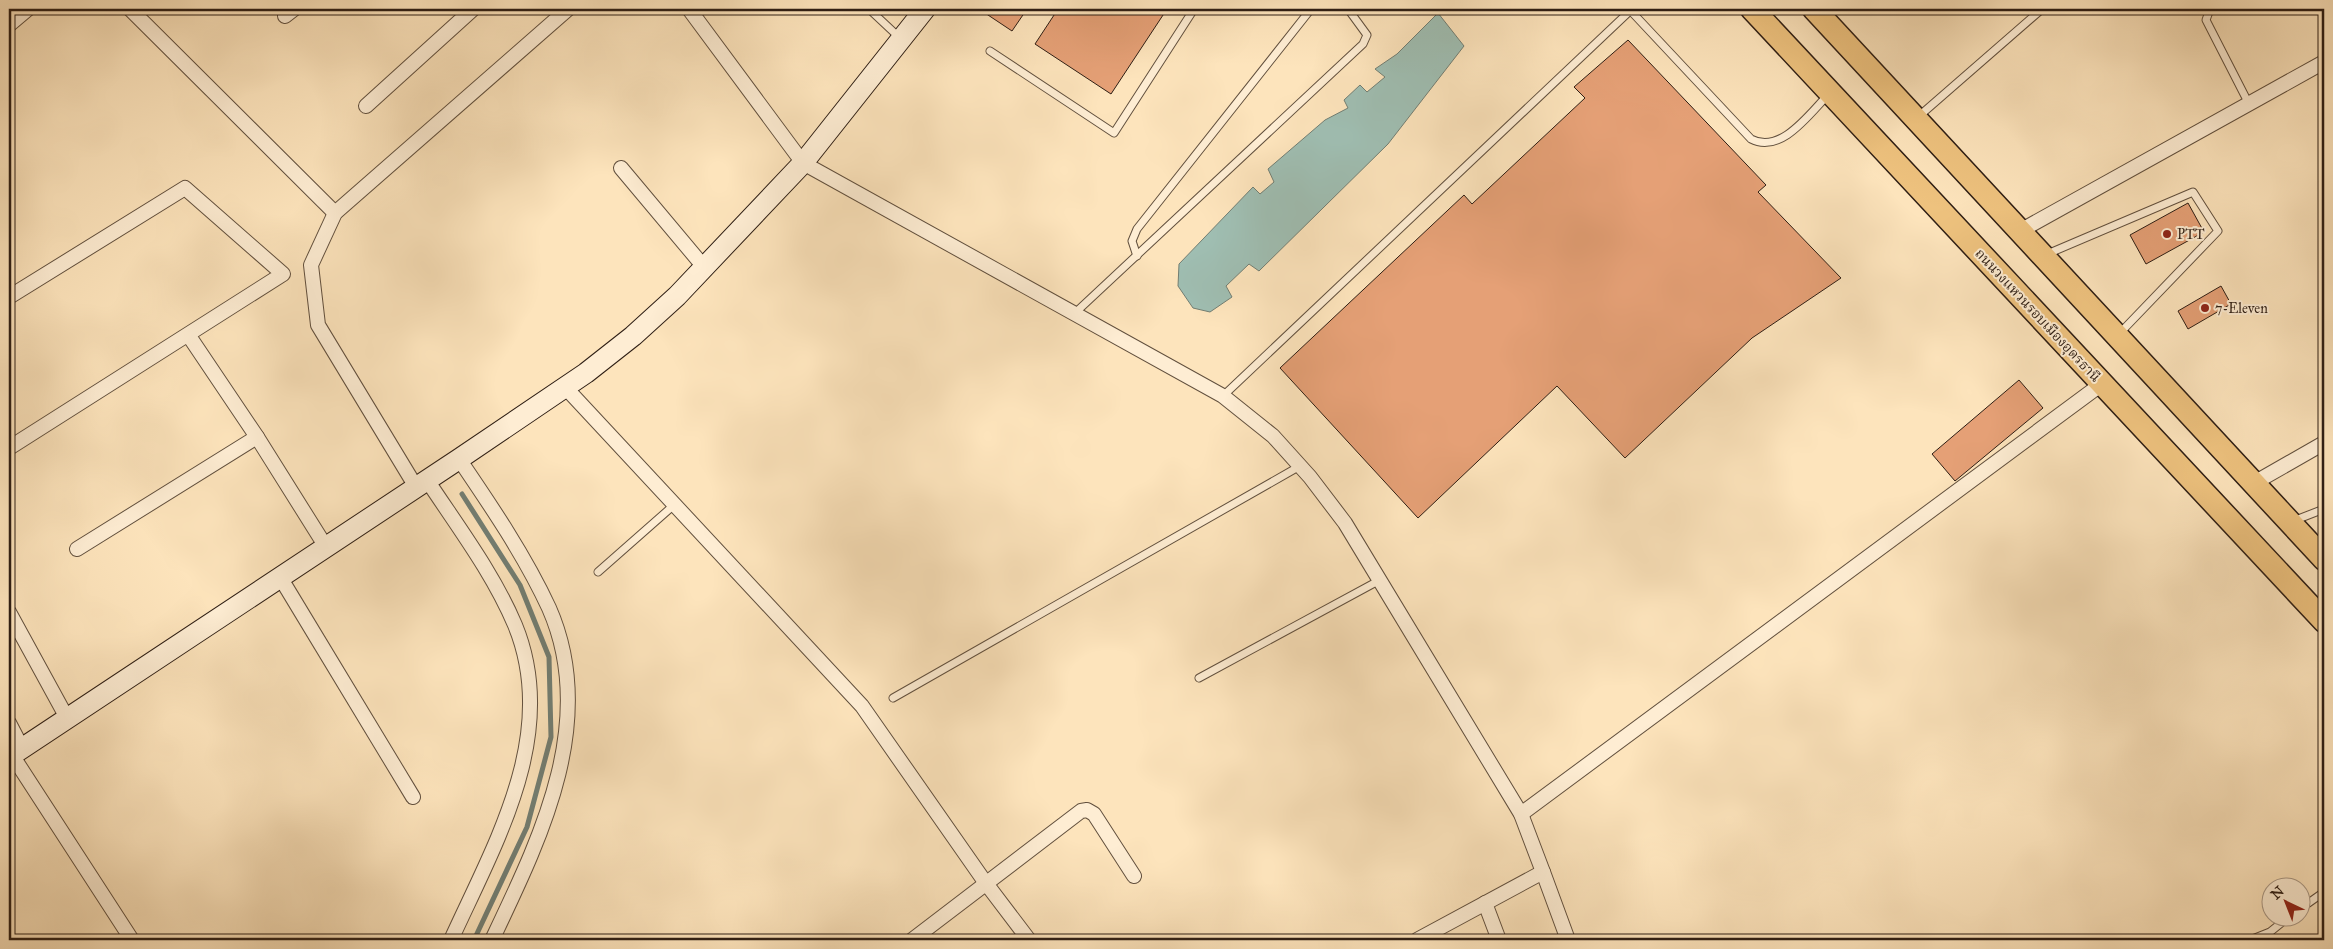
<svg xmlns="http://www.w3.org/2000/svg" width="2333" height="949" font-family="'IM FELL Great Primer','Noto Serif Thai',serif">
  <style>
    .water { fill: #9fbeb2; stroke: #727e73 }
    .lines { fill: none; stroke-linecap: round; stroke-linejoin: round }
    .stream { stroke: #727e73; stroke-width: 5 }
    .building { fill: #e5a076; stroke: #2e1e14 }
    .lane-casing { stroke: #62503e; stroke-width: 9 }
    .street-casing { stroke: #62503e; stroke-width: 16 }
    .secondary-casing { stroke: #2e1e14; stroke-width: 22 }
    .primary-casing { stroke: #2e1e14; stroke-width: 25 }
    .lane { stroke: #feedd3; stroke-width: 7 }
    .street { stroke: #feedd3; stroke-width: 14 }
    .secondary { stroke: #feedd3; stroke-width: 20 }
    .primary { stroke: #eec27e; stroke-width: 22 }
    .poi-dot { fill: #8f2418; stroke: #feedd3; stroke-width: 2 }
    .labels { text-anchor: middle; stroke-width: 4; stroke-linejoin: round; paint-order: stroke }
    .poi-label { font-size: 14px; fill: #2e1e14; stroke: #feedd3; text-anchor: start }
    .street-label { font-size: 14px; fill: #2e1e14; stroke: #feedd3 }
  </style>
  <rect width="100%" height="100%" fill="#fde4bc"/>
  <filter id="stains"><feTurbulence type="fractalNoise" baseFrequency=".004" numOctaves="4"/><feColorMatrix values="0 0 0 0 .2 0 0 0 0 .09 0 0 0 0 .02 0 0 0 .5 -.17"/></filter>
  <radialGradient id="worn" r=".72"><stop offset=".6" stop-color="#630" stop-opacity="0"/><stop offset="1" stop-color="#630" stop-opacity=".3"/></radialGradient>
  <polygon class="water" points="1438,13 1464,46 1388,144 1259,271 1249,264 1226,286 1232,297 1210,312 1193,308 1178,286 1179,264 1253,187 1260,194 1274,182 1268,169 1325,120 1348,108 1344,100 1360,85 1367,92 1385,77 1375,69 1397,54"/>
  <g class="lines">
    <polyline class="stream" points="462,494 520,585 549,657 551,737 527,827 474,940"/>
  </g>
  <g class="building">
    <polygon points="979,9 1027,9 1012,31"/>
    <polygon points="1058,9 1167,9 1111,94 1035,44"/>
    <polygon points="1628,40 1766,185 1758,192 1841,278 1752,338 1625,458 1557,386 1418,518 1280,368 1464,195 1472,204 1585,98 1574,87"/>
    <polygon points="2188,203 2204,232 2146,264 2130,235"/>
    <polygon points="2221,286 2231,304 2188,329 2178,311"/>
    <polygon points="2019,380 2043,408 1955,481 1932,454"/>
  </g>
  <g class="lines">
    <defs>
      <g id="lane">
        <polyline points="869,9 901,39"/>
        <path d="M1629,9L1751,139C1781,155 1810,113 1828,95"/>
        <polyline points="2210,9 2206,20 2249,104"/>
        <polyline points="990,51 1114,133 1194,9"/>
        <polyline points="1918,117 2042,9"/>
        <polyline points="2045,255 2193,192 2218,231 2119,334"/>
        <polyline points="1137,256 1132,241 1137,229 1311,9"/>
        <polyline points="1075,313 1363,44 1367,35 1348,9"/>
        <polyline points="1223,396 1632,9"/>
        <polyline points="2293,521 2324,509"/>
        <polyline points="598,572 674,505"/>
        <polyline points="1199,678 1380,580"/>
        <polyline points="893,698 1300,466"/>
        <polyline points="2300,909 2324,892"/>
        <polyline points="2250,940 2270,932 2290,916"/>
      </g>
      <g id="street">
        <polyline points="130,9 335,213"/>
        <polyline points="689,9 803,163 1223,396 1273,436 1310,477 1345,523 1521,814 1543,872 1417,940"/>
        <polyline points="285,16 294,9"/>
        <polyline points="9,25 28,9"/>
        <polyline points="366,106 473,9"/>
        <polyline points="621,168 704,267"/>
        <polyline points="2020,231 2324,62"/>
        <polyline points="9,297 185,188 283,274 9,448"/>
        <polyline points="189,336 257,437 326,547"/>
        <polyline points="565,387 862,706 985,882 1029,940"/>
        <path d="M459,459C491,506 525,556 549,608C599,721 540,839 492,940"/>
        <path d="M427,480C458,527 493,573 515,625C560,734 495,843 451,940"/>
        <polyline points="2254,483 2324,443"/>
        <polyline points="416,487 318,325 311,265 335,213 568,9"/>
        <polyline points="77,549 257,437"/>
        <polyline points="280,577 413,797"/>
        <polyline points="9,612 67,718"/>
        <polyline points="9,723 22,748"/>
        <polyline points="12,755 132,940"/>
        <polyline points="1521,814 2103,383"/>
        <polyline points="1543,872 1568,940"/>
        <polyline points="1485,903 1499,940"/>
        <polyline points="912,940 1081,811 1087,810 1094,814 1134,876"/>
      </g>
      <polyline id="secondary" points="9,757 459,459 586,373 633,336 677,296 803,163 925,9"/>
      <g id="primary">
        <polyline points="1752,9 2324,621"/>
        <polyline points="1814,9 2324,559"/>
      </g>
    </defs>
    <use href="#lane" class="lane-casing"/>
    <use href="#street" class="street-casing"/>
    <use href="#secondary" class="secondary-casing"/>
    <use href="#primary" class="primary-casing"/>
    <use href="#lane" class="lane"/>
    <use href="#street" class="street"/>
    <use href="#secondary" class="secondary"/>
    <use href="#primary" class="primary"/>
  </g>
  <g class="poi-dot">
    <circle cx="2167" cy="234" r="5"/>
    <circle cx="2205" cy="308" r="5"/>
  </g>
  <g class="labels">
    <g class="poi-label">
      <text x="2177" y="239">PTT</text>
      <text x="2215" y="313">7-Eleven</text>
    </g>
    <g class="street-label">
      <text transform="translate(2038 315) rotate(47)" y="5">ถนนวงแหวนรอบเมืองอุดรธานี</text>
    </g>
  </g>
  <rect width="2333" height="949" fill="none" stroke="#fde4bc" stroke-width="30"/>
  <rect x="10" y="10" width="2313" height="929" fill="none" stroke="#2e1e14" stroke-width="2.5"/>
  <rect x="15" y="15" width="2303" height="919" fill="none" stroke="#2e1e14"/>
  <g transform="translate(2286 902) rotate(317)"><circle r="24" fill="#feedd3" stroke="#ab9a87"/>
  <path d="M0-4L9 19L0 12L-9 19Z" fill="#8f2418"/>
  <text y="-8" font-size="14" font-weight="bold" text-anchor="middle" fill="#2e1e14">N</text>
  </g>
  <rect width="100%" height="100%" filter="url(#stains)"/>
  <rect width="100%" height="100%" fill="url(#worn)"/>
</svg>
